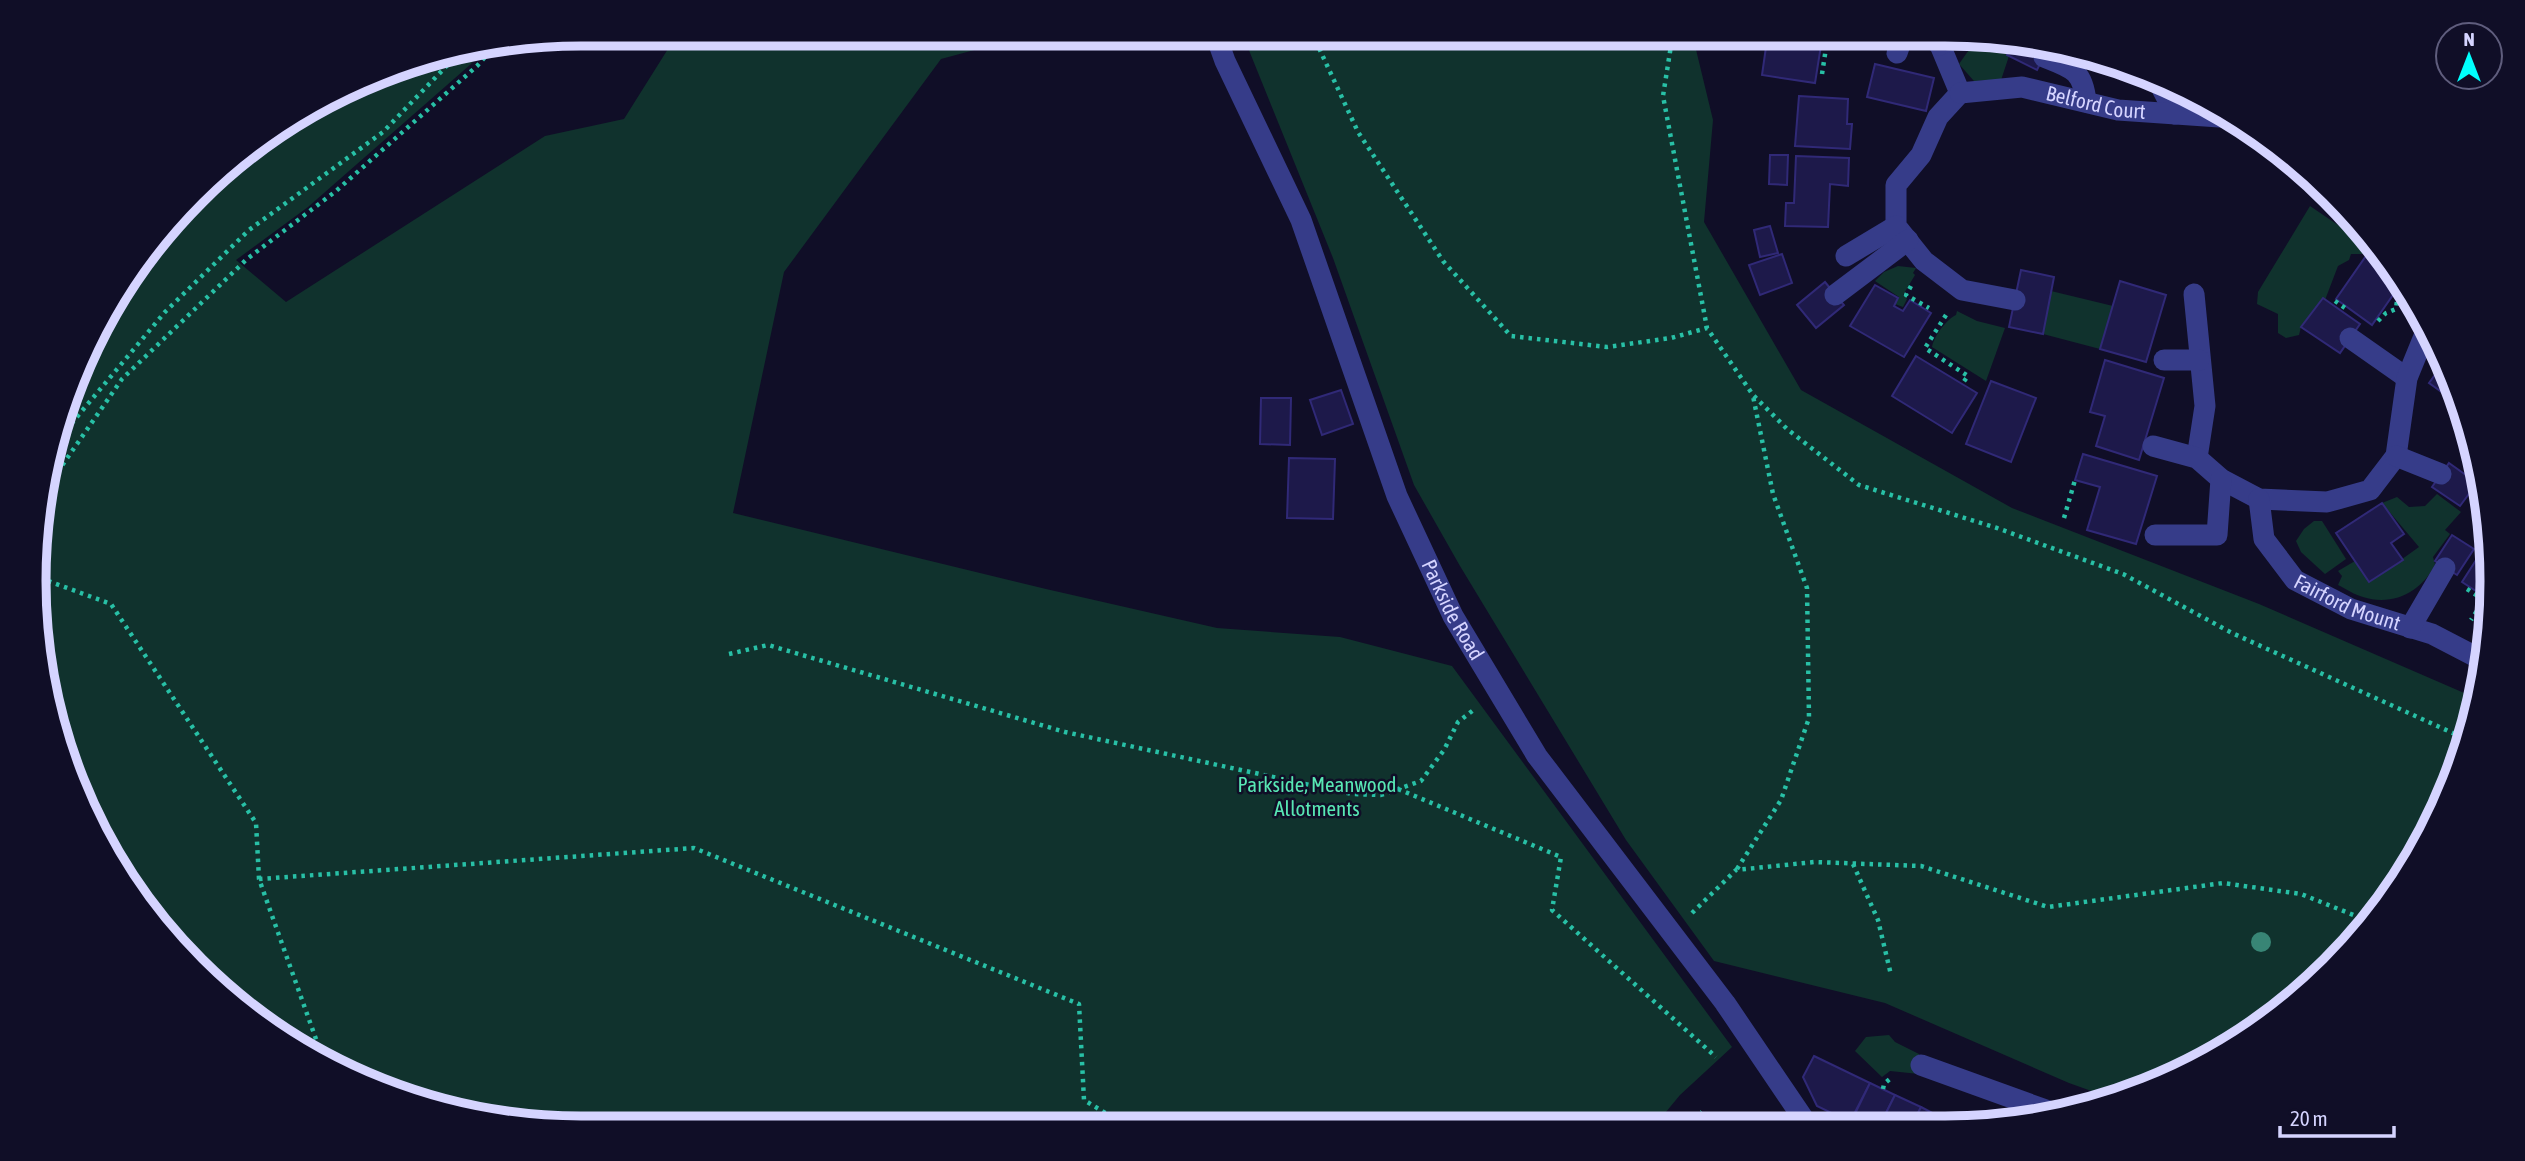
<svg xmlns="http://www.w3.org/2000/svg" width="2525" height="1161" font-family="'Asap Condensed',sans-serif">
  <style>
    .green { fill: #10322d }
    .building { fill: #1d194a; stroke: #302977; stroke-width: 2 }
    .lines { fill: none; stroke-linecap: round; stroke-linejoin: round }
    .path { stroke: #28c0a6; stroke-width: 4.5; stroke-dasharray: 3.5 5; stroke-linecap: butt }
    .minor { stroke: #363c89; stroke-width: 21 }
    .tree { fill: #388575 }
    .labels { text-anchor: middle; stroke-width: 5; stroke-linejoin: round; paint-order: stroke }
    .street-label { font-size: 21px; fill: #d5d4ff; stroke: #100e27 }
    .park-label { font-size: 21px; fill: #58e7b4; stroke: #100e27 }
    .rim { fill: none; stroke: #d5d4ff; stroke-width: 9 }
  </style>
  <rect width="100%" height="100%" fill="#100e27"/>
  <g class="green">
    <polygon points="678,33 1037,33 941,59 784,272 733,513 1046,589 1217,628 1340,637 1452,666 1732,1047 1680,1095 1656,1124 580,1128 473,1117 371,1086 220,992 106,854 62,756 38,652 44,474 106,307 220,169 307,106 404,62 484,49 471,64 308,207 236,260 286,302 545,136 624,119"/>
    <polygon points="1242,33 1692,33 1713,120 1704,222 1801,390 2012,508 2259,604 2478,699 2450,790 2379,913 2278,1014 2154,1086 2111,1098 2069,1083 1885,1003 1714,961 1626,840 1460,566 1414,485 1333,258"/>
    <polygon points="1987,37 2014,40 2007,55 2009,56 2001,80 1974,81 1959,64 1971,47"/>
    <polygon points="2310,206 2382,255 2379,260 2365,254 2351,254 2349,260 2338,266 2325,300 2301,327 2299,335 2286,338 2278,333 2278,314 2257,304 2258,292"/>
    <polygon points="1898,266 1916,268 1913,273 1915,275 1903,295 1907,299 1903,307 1895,304 1899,297 1875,281 1884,272"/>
    <polygon points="2051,291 2113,306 2100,349 2043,334"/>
    <path d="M1957,311L1977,321L2005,328L1986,381L1932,347C1934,336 1946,320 1956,315Z"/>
    <path d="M2437,494L2461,512L2445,530L2450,534L2433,557L2435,564C2423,591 2393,607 2363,597C2355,595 2346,589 2338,585L2342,576L2338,571L2355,561L2370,582L2419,547L2382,503L2397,497L2409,507L2425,506Z"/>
    <polygon points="2314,521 2322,521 2346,559 2325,574 2301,552 2296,541 2304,529"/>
    <polygon points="1889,1035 1895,1042 1919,1054 1919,1074 1890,1071 1882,1077 1855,1051 1866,1037"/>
  </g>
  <g class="building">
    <polygon points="1775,33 1823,33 1815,83 1762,75 1766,47 1773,48"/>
    <polygon points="2014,40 2050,44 2037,70 2007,55"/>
    <polygon points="1875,64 1934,78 1926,111 1867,97"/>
    <polygon points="1799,96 1848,99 1847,124 1852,124 1850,149 1795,146"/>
    <polygon points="1770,155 1788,155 1787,185 1769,184"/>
    <polygon points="1796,156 1849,158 1848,186 1830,184 1828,227 1785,226 1786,203 1794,203"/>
    <polygon points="1770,226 1778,253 1760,257 1754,230"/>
    <polygon points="1782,254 1792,283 1760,295 1749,265"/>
    <polygon points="2366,256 2402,282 2372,325 2336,299"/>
    <polygon points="2021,270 2054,277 2043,334 2009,327"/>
    <polygon points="2120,281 2166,295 2146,362 2100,349"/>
    <polygon points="1825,282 1844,305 1816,328 1797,305"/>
    <polygon points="1875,285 1898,298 1894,306 1903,311 1910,300 1931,313 1904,357 1850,326"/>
    <polygon points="2323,298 2360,324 2340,353 2301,327"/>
    <polygon points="1916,356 1977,393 1952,433 1892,396"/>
    <polygon points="2105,360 2164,378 2139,460 2096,446 2105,416 2090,412"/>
    <polygon points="2445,361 2457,394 2453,400 2429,383"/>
    <polygon points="1991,381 2036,398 2011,462 1966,444"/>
    <polygon points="1341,390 1353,424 1322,435 1310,400"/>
    <polygon points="1261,398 1291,398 1290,445 1260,444"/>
    <polygon points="2083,454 2157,476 2136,544 2087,530 2100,487 2075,480"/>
    <polygon points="1289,458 1335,459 1333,519 1287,518"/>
    <polygon points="2449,463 2477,483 2460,506 2432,487"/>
    <polygon points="2382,503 2404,534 2391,543 2403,560 2369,582 2336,533"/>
    <polygon points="2452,535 2474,549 2457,575 2435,561"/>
    <polygon points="2487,543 2492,580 2490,600 2462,582"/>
    <polygon points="1814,1056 1870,1083 1850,1122 1817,1106 1803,1077"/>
    <polygon points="1870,1083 1895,1095 1881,1123 1850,1124"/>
    <polygon points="1895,1095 1921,1107 1913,1123 1881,1123"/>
    <polygon points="1921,1107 1946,1120 1944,1123 1913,1123"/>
  </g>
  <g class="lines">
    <g class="path">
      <polyline points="1312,33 1358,132 1443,261 1511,336 1607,347 1671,338 1707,328"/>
      <polyline points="1673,33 1663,96 1707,328 1753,395 1787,429 1859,485 1997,528 2123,574 2232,633 2466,739"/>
      <polyline points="1822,74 1828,35 1870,46"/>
      <polyline points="1911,286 1906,295 1929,308"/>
      <polyline points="2335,301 2345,308"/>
      <polyline points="1946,315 1925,348 1968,376 1962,384"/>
      <polyline points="2378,321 2386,313 2396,309 2398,292 2403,284"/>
      <polyline points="55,443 165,312 249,230 383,132 459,53"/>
      <polyline points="43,493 122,379 247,259 336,191 477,66 493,48"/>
      <polyline points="2064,518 2075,480"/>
      <polyline points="40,578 111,604 256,823 259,879 322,1056"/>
      <polyline points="2467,589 2484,600 2471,620"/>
      <polyline points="729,654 768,645 1065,732 1352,794 1381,795 1421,781 1444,750 1458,722 1476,708"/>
      <polyline points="1398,789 1561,857 1552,910 1716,1057"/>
      <polyline points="1853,864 1878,920 1891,975"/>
      <polyline points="1737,869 1781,800 1809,718 1807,588 1773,494 1753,396"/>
      <polyline points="259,879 694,848 1079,1004 1084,1100 1127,1126"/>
      <polyline points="1692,913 1736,870 1814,862 1921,866 2048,907 2223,883 2301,894 2371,922"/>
      <polyline points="1883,1089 1884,1084 1891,1078"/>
      <polyline points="1689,1124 1702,1112"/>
    </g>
    <g class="minor">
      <path id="s1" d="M1215,33L1225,61L1301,220L1397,496L1453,616L1537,756L1725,1003L1807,1124"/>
      <polyline points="1927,33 1940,45 1960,93 1938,117 1921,155 1896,185 1896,226 1924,261 1962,290 2015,300"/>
      <polyline points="1940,45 1959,35"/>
      <polyline points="1897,53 1904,33"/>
      <path d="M2044,57C2072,68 2083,70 2086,102"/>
      <polyline points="2155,75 2175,114"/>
      <path id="s2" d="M1960,93L2022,87L2118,110L2234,118"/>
      <polyline points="1846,256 1896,226"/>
      <polyline points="2194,294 2205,406 2197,458"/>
      <polyline points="1835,295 1908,240"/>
      <polyline points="2350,338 2407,378"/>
      <polyline points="2164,360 2199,360"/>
      <polyline points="2153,446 2197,458 2221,479 2259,499 2327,502 2370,490 2396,456 2407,378 2427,329"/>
      <polyline points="2396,456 2441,474"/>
      <path id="s3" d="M2259,499L2264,539L2295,580L2351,609L2432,634L2484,661"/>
      <polyline points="2155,535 2217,535 2221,479"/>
      <polyline points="2410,628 2445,568"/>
      <polyline points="1921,1065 2054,1113"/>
    </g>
  </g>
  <circle class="tree" cx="2261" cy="942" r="10"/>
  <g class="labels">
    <g class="street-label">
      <text dy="7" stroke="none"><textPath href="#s2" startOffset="138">Belford Court</textPath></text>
      <text dy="7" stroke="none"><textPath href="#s3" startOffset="149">Fairford Mount</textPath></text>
      <text dy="7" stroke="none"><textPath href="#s1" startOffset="625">Parkside Road</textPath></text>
    </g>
    <g class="park-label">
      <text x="1317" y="792">Parkside, Meanwood<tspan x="1317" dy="24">Allotments</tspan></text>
    </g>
  </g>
  <path d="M0 0H2525V1161H0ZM581 46H1945A535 535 0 0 1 2480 581V581A535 535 0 0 1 1945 1116H581A535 535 0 0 1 46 581V581A535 535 0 0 1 581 46Z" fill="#100e27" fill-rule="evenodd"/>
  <path class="rim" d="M581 46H1945A535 535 0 0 1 2480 581V581A535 535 0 0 1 1945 1116H581A535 535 0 0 1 46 581V581A535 535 0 0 1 581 46Z"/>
  <g transform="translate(2469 56)"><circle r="33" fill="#100e27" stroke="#5f5d7d" stroke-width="2"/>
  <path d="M0-5L12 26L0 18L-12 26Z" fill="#00fffd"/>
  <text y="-10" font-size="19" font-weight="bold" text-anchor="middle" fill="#d5d4ff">N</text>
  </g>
  <path d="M2280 1126v10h114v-10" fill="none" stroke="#d5d4ff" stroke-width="3.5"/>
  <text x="2290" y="1126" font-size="21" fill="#d5d4ff" stroke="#100e27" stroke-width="5" paint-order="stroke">20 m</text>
</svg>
